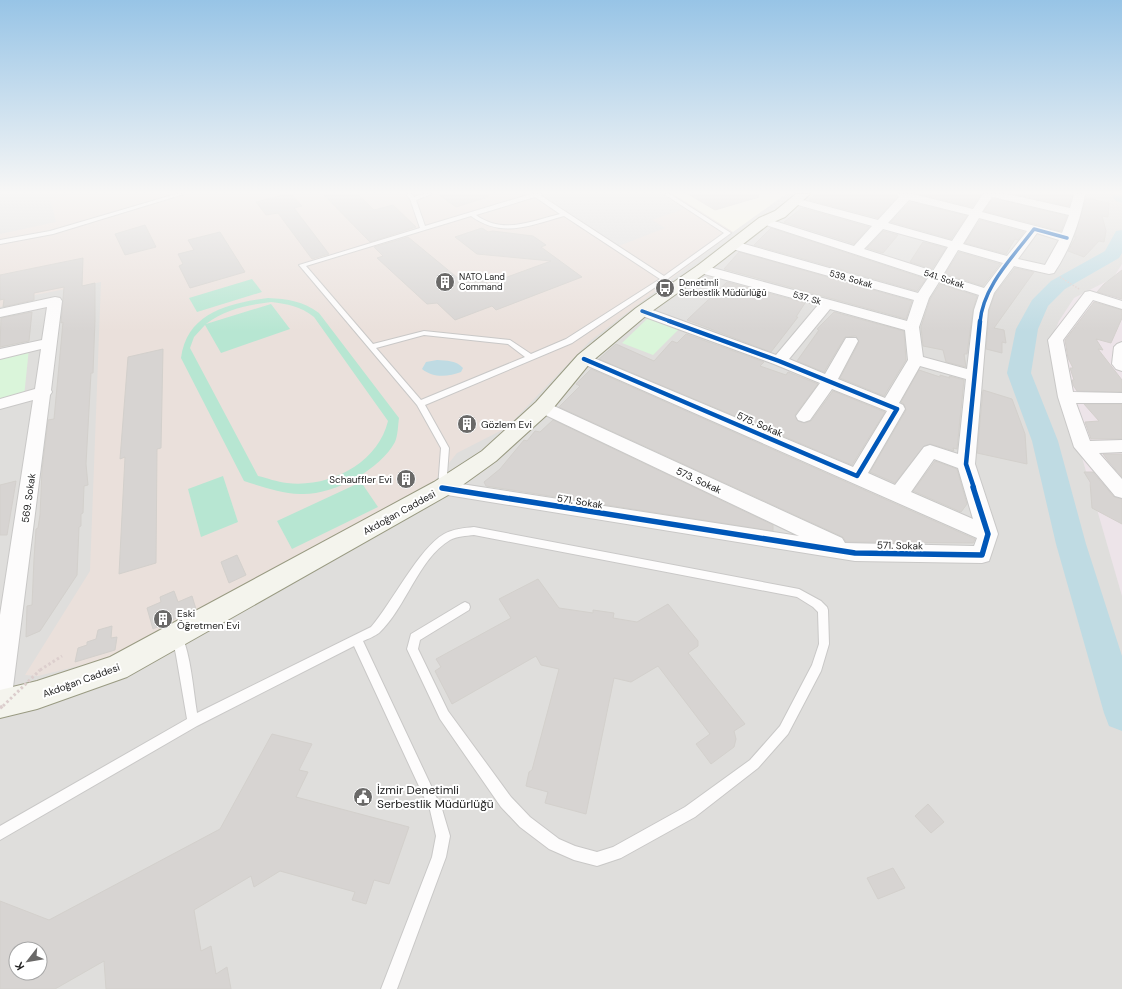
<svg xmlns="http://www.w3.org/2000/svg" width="1122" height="989" font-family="'DM Sans',sans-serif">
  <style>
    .residential { fill: #dfdedc; fill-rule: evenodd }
    .industrial { fill: #ede4e9 }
    .education { fill: #f8f7e8 }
    .military { fill: #eae0db }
    .park { fill: #daf5da }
    .pitch { fill: #b7e6d2; fill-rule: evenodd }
    .parking { fill: #e0dfde }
    .water { fill: #bfdbe3 }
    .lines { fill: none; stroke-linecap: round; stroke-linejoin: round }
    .river { fill: #bfdbe3; fill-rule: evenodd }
    .building { fill: #d7d4d2; stroke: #d3d0cc; fill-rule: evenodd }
    .service-casing { stroke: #c9c8c7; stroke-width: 2 }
    .minor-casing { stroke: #c9c8c7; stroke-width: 2 }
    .secondary-casing { stroke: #999a82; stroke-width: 2 }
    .path-far1 { stroke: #dccecd; stroke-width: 1.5; stroke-dasharray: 1.5 1.5; stroke-linecap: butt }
    .path { stroke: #dccecd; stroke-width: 3; stroke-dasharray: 2.5 2.5; stroke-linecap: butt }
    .service { fill: #fdfcfc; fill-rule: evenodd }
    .minor { fill: #fdfcfc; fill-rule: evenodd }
    .secondary { fill: #f4f4ed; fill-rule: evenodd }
    .path-bridge-far1 { stroke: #dccecd; stroke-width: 3; stroke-dasharray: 2.5 2.5; stroke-linecap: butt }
    .path-bridge { stroke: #dccecd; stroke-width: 3.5; stroke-dasharray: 3 3; stroke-linecap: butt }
    .cycleway-far2-casing { stroke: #fff; stroke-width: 5 }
    .cycleway-far1-casing { stroke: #fff; stroke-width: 6 }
    .cycleway-casing { stroke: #fff; stroke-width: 8 }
    .cycleway-far2 { stroke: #0057b8; stroke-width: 3.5 }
    .cycleway-far1 { stroke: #0057b8; stroke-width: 4.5 }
    .cycleway { stroke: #0057b8; stroke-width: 5.5 }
    .labels { text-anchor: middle; stroke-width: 4; stroke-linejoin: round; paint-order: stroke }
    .far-poi-label { font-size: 9px; fill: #222; stroke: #fff; text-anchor: start }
    .far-street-label { font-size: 9px; fill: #222; stroke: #fff }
    .poi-label { font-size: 10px; fill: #222; stroke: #fff; text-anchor: start }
    .street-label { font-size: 10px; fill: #222; stroke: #fff }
    .near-poi-label { font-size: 12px; fill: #222; stroke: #fff; text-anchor: start }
  </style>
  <rect width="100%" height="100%" fill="#f0eeeb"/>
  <path class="residential" d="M0,194H1122V989H0ZM16,949H40V973H16Z"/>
  <polygon class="industrial" points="1122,264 1122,596 1083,461 1058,392 1048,346 1059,321 1074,298 1113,278"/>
  <polygon class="education" points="673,194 786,194 733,232"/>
  <polygon class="military" points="72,194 673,194 733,232 590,341 506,428 457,453 432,484 119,656 38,676 25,675 90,571 101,282 35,295 33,299 0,307 0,234 56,222 50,199"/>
  <g class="park">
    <polygon points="648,318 679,329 653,355 622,343"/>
    <polygon points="29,348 24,397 0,404 0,354"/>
  </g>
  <g class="pitch">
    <polygon points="252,279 262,292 197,312 189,298"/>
    <path d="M268,298C288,299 303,301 319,313L399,418C398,425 398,435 395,442C380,470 332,496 300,494C281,493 263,487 244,481L181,358C187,312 230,303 268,298ZM271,302C288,304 300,306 314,317L388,421C378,463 330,488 287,483C277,482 267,478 258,476L190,348L194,337L205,325L221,353L290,329L271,304L206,324C225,309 248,305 271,302Z"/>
    <polygon points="223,476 238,522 201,537 188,489"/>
    <polygon points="361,482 378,507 292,549 277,521"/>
  </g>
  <polygon class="parking" points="540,194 665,194 687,208 652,220 665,228 619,246"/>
  <path class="water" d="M437,360C447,361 456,360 463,368L461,372C448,377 433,378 422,369L426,362Z"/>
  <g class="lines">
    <g class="river">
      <polygon points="1111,194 1122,194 1122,203 1116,201"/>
      <polygon points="1122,230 1122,253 1119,258 1065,289 1048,306 1038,329 1031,373 1058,441 1086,544 1122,656 1122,731 1109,726 1104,713 1056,544 1032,441 1007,373 1016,329 1032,300 1051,281 1105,251 1116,231"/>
    </g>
  </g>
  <g class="building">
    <polygon points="287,194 291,194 302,206 294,208 329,254 312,259 278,213 266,215 256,202"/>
    <polygon points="323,194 358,194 374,210 393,205 416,227 370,242"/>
    <polygon points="438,194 488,194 488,197 456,207"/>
    <polygon points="688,194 758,194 759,197 715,210"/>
    <polygon points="816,194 895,194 897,197 878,218 809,200"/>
    <polygon points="919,194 981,194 972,207"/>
    <polygon points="1013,194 1072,194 1069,206"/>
    <polygon points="993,198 1067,216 1061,231 984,211"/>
    <polygon points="1086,198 1109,203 1108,217 1102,216 1106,231 1104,242 1099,241 1084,257 1068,251 1076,237 1074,237"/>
    <polygon points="910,202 967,216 951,239 891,222"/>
    <polygon points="802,208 869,227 854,244 784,222"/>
    <polygon points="980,220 1024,232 1018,240 1015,239 1006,254 965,243"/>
    <polygon points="145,225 156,247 125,255 115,234"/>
    <polygon points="482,228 488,232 493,231 533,236 546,245 541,247 582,277 496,310 492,306 455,320 437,303 427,304 377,258 383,256 374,247 408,237 459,279 483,279 488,284 551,261 477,254 455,237"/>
    <polygon points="771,228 926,279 917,291 754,245"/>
    <polygon points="883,231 898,235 883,253 867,248"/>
    <polygon points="220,232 245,272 190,288 179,266 183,264 178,254 194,250 188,240"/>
    <polygon points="923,242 946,248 932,269 910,262"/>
    <polygon points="739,252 912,301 906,319 724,269"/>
    <polygon points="959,252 1000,264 983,286 945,274"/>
    <polygon points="83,258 82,286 95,283 95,320 93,373 91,373 86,464 88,485 84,486 83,513 81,514 81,526 79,527 77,575 40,631 26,637 27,606 32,605 34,559 36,529 38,528 40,515 42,470 48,420 54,419 57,387 63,322 61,323 64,287 34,293 34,300 3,307 4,299 0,300 0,275"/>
    <polygon points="1015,268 1034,272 994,328 1004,330 1006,343 1002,342 1002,353 986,349 989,310 995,294"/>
    <polygon points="1122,270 1122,299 1097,292 1104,284"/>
    <polygon points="727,282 805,303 796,317 798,317 771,352 687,320"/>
    <polygon points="940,284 977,296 973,310 967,354 964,354 966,367 946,362 943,350 923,346 921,327 930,299"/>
    <polygon points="1094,302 1122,310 1122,318 1111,343 1096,339 1103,350 1098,349 1122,380 1122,392 1077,391 1073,385 1072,380 1074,380 1070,368 1073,368 1068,358 1065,340"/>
    <polygon points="32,312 29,341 0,347 1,318"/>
    <polygon points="834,312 904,331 906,360 884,396 840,378 859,342 856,336 845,337 824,372 797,361 819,330 817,329"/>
    <polygon points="686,334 764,362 760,366 786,375 788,372 818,384 795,415 798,421 804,423 811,421 833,391 885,412 852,465 599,359 616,344 654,361 672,341 677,343"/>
    <polygon points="163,349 161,448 157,449 156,563 119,574 125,457 120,459 128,357"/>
    <polygon points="591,369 975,539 973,543 846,542 843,537 559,407 580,386 576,384"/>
    <polygon points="919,370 940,377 940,375 950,378 949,376 964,380 957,449 953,448 954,451 930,444 924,446 895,483 870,472 906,410 904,404 901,402"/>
    <polygon points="983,390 1012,399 1025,434 1027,464 977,453"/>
    <polygon points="1084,404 1122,404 1122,439 1091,439 1085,422 1099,421"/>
    <polygon points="553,420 773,525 773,531 486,486 484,482 500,469 524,440 527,441 535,431 540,432"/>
    <polygon points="1103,454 1122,454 1122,477 1109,462"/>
    <polygon points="935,461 957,469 967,504 961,512 913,491"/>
    <polygon points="1084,472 1093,472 1114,497 1122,499 1122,524 1092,508 1090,482"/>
    <polygon points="16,481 7,535 0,535 0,485"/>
    <polygon points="237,555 246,575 229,583 221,562"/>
    <polygon points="538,579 559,608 593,613 593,610 614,613 613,618 637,622 668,604 698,641 698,646 688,653 745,724 734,731 736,739 734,747 711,764 696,744 710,734 658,666 631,682 614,678 586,814 545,803 548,792 526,786 529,772 532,770 559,669 541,665 536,656 452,704 435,671 441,667 436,659 511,618 499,599"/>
    <polygon points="174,591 178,602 192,596 196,609 153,629 147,608 161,602 160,597"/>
    <polygon points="112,626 111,638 117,637 115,650 75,662 78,648 87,645 87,642 96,639 98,630"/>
    <path d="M272,734L312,744L299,770L308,772L296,797L409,827L389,884L374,880L366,904L352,900L355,892L280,871L254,887L251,876L194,910L201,951L211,946L216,974L227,967L231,989H106L104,961L55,989H0V901L49,920L220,829ZM16,949H40V973H16Z"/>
    <polygon points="928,804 944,822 931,833 915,816"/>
    <polygon points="893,868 905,888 878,899 867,878"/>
  </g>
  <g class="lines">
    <defs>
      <g id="service">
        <polygon points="176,194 184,194 53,234 0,244 0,240 50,231"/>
        <path d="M406,194H412L414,197L424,194H432L416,200L425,226L531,194H542L540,195L664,276L724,233L664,194H670L731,233L666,280L572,343L425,405L449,448L446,488L442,491L438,488L441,448L417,405L299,265L420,228L410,199ZM535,197L560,214C531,221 503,235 476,215ZM471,216C502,239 531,225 564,216L660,279L566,339L531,354L510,340L424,331L373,344L306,266ZM424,335L508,344L525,357L421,400L376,348Z"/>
        <path d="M474,527L799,589L821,601L827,607L828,610L829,644L821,671L788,734L758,768L695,817L621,858L597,866L574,860L549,849L520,827L501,807L440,719L407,649L411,634L461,604L465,602L469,604L470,607L469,610L420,640L418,649L448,711L511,797L530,817L559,839L575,846L597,852L613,847L685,807L750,760L780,726L812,665L819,644L818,612L813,607L797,597L474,535C466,536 457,536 450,540C418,559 406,608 379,633C375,636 368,639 363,641L442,809L450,836L446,857L397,989H381L432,857L436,836L430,810L354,646L197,726L0,840V826L187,719L176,655L172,636L173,633L177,631L181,633C191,656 193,688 197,713L371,627C392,603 419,548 444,534C453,529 464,528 474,527Z"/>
      </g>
      <g id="minor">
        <path d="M896,194H913L973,209L983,194H1007L1070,208L1074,194H1085C1080,222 1070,249 1054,273L1049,274L1014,266L994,293L988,310L975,464L998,534L989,561L982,563L855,561L435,493L433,488L435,483L442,481L799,536L537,411L535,407L537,403L543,401L842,538L845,543L974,546L977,538L579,362L576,359L579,356H589L853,467L887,411L832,389L810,420L804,422L798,420L796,416L820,383L774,364L637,314L635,311L637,308H647L776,355L818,305L697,272L695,269L697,266L702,265L907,321L914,300L729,248L727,245L733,241L737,242L918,293L928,278L760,223L758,221L760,219H768L854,246L872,226L791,203L789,201L791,199H799L878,220L899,197ZM992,197H993L1069,215L1062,233L982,212ZM909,200L969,215L952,241L888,223ZM979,218L1027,231L1007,256L963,244ZM883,229L948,247L933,271L864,249ZM1037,233L1059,240L1045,265L1018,259ZM958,250L1003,263L984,288L943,275ZM939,282L979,295L974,310L967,369L923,357L919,327L929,298ZM830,309L905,330L908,360L885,398L838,379L858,341L856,338H846L825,374L789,359ZM920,366L966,379L958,454L930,445L924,447L895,485L868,473L905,409L903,405L899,403ZM934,459L958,468L973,519L911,492Z"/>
        <polygon points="1090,291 1122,301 1122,309 1093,300 1063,340 1073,392 1122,393 1122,403 1076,403 1090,441 1122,440 1122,452 1099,453 1122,479 1122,498 1115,496 1074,447 1058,397 1048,340 1085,292"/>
        <polygon points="55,297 60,298 62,301 51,390 52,392 50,395 12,695 9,703 0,707 0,615 33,400 0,409 0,399 35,389 41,349 0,359 0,349 42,340 47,307 0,317 0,309"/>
        <polygon points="1122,342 1122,371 1116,369 1112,364 1114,347 1117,344"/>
      </g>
      <polygon id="secondary" points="796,194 810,194 785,217 769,224 707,272 648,314 590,363 550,412 496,461 450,494 127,677 37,709 0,718 0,690 37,681 110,657 434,482 482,451 536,402 578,355 636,308 697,266 759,218 775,211"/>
    </defs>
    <use href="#service" class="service-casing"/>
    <use href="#minor" class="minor-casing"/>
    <use href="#secondary" class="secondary-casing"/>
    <polyline class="path-far1" points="1060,277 1079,289"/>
    <polyline class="path" points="40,670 62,656"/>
    <use href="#service" class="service"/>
    <use href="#minor" class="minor"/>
    <use href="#secondary" class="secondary"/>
    <polyline class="path-bridge-far1" points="3,706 40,670"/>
    <polyline class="path-bridge" points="0,708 4,705"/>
    <defs>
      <g id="cycleway-far2">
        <polyline points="642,311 672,322"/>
        <path d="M980,322C983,286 1013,257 1034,229L1067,238"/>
      </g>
      <g id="cycleway-far1">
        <polyline points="584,359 857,476 897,409 779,361 669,321"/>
        <polyline points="974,488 966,464 980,321"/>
      </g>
      <polyline id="cycleway" points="442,488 855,553 982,555 988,534 973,487"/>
    </defs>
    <use href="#cycleway-far2" class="cycleway-far2-casing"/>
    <use href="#cycleway-far1" class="cycleway-far1-casing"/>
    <use href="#cycleway" class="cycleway-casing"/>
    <use href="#cycleway-far2" class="cycleway-far2"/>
    <use href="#cycleway-far1" class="cycleway-far1"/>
    <use href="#cycleway" class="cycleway"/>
  </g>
  <linearGradient id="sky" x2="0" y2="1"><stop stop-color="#97c4e6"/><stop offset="0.58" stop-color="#f8f7f6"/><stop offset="1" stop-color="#f8f7f6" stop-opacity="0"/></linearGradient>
  <rect width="1122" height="332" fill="url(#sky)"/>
  <defs>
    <symbol id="building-disc" viewBox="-11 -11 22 22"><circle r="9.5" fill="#6a6968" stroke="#fff"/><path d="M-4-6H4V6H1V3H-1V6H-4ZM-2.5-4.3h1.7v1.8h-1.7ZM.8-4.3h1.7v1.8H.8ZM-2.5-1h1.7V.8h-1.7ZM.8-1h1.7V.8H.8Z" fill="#fff"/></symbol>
    <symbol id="bus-disc" viewBox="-11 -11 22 22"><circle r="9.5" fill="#6a6968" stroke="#fff"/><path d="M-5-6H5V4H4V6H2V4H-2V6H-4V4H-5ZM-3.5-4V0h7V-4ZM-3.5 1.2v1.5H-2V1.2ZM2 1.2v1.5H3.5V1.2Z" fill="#fff"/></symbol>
    <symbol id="civic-disc" viewBox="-11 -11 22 22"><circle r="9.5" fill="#6a6968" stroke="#fff"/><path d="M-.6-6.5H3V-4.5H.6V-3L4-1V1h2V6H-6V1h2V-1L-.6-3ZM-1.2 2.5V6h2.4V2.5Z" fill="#fff"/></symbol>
  </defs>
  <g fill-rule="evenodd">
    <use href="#building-disc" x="434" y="271" width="22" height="22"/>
    <use href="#bus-disc" x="654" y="277" width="22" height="22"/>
    <use href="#building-disc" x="456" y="413" width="22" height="22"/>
    <use href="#building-disc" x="395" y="468" width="22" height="22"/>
    <use href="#building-disc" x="152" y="608" width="22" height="22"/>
    <use href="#civic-disc" x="352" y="786" width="22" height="22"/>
  </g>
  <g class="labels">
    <g class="far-poi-label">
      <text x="459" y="280">NATO Land<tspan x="459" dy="10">Command</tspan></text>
      <text x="679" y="286">Denetimli<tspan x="679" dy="10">Serbestlik Müdürlüğü</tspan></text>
    </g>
    <g class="far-street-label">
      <text transform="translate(851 279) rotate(16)" y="3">539. Sokak</text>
      <text transform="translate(944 279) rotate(18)" y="3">541. Sokak</text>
      <text transform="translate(807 298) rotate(16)" y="3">537. Sk</text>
    </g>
    <g class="poi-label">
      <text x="481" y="428">Gözlem Evi</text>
      <text x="392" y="483" text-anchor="end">Schauffler Evi</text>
      <text x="177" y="617">Eski<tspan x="177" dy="12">Öğretmen Evi</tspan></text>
    </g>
    <g class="street-label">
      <text transform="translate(760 424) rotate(23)" y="4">575. Sokak</text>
      <text transform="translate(699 480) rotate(25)" y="4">573. Sokak</text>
      <text transform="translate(28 498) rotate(-82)" y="4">569. Sokak</text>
      <text transform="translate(580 501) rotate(9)" y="4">571. Sokak</text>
      <text transform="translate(399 512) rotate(-29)" y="4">Akdoğan Caddesi</text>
      <text transform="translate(900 545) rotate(1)" y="4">571. Sokak</text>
      <text transform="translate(81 680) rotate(-20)" y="4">Akdoğan Caddesi</text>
    </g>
    <g class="near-poi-label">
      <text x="377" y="794">İzmir Denetimli<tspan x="377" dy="14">Serbestlik Müdürlüğü</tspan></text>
    </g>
  </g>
  <g transform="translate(28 961) rotate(239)"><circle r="19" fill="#ffffff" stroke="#a7a7a7"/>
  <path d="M0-3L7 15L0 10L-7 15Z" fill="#6a6968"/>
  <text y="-6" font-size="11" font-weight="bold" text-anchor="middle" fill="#222222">K</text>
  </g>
</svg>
